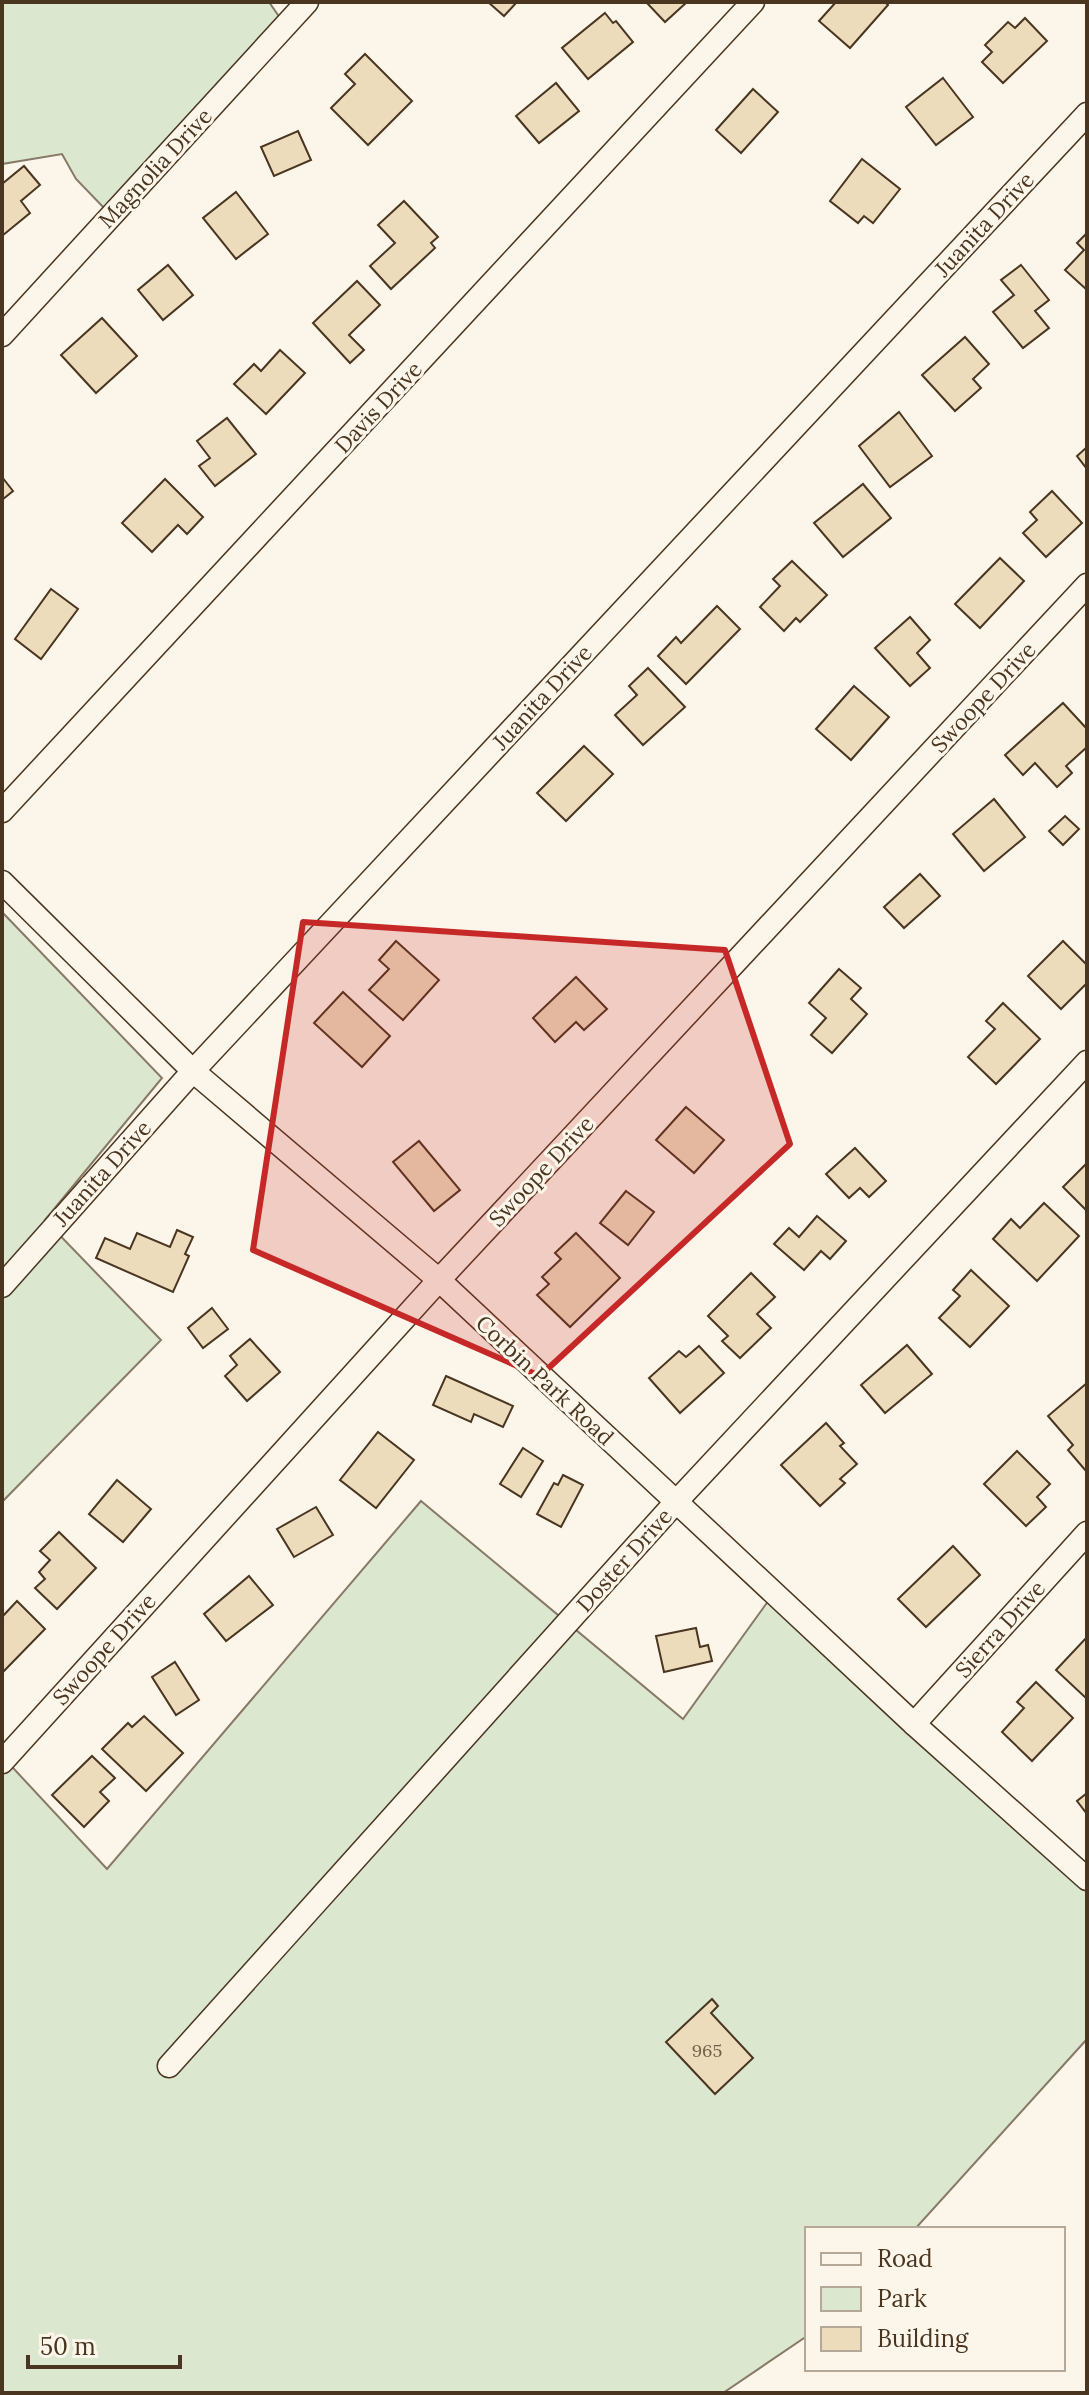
<svg xmlns="http://www.w3.org/2000/svg" width="1089" height="2395" font-family="Lora,serif">
  <style>
    .green { fill: #dce7d0; stroke: #887966; stroke-width: 2 }
    .building { fill: #ecdcbc; stroke: #4a3520; stroke-width: 2 }
    .lines { fill: none; stroke-linecap: round; stroke-linejoin: round }
    .minor-casing { stroke: #4a3520; stroke-width: 25 }
    .minor { stroke: #fbf6e9; stroke-width: 22 }
    .marked { fill: #c62828; fill-opacity: 0.2; stroke: #c62828; stroke-width: 6; stroke-linejoin: round }
    .labels { text-anchor: middle; stroke-width: 6; stroke-linejoin: round; paint-order: stroke }
    .number-label { font-size: 18px; fill: #725f47 }
    .street-label { font-size: 22px; fill: #4a3520; stroke: #fbf6e9 }
  </style>
  <rect width="100%" height="100%" fill="#fbf6e9"/>
  <g class="green">
    <polygon points="2,2 269,2 280,18 106,210 76,179 62,154 2,164"/>
    <polygon points="2,912 162,1078 45,1220 161,1340 2,1502"/>
    <polygon points="421,1501 683,1719 774,1593 1087,1866 1087,2039 915,2229 807,2229 807,2336 723,2393 2,2393 2,1756 107,1869"/>
  </g>
  <g class="building">
    <polygon points="488,2 517,2 504,16"/>
    <polygon points="646,2 687,2 665,22"/>
    <polygon points="836,2 885,2 888,5 850,48 819,21"/>
    <polygon points="605,13 613,23 616,21 633,42 588,79 562,48"/>
    <polygon points="1025,18 1047,41 1003,83 982,62 992,52 985,45 1008,22 1015,28"/>
    <polygon points="365,54 412,101 368,145 331,108 355,84 345,74"/>
    <polygon points="943,78 973,117 936,145 906,107"/>
    <polygon points="556,83 579,111 539,143 516,116"/>
    <polygon points="753,89 778,112 741,153 716,130"/>
    <polygon points="298,131 311,160 274,176 261,147"/>
    <polygon points="862,159 900,189 873,223 864,216 858,223 830,201"/>
    <polygon points="24,166 40,185 21,201 30,213 2,236 2,184"/>
    <polygon points="236,192 268,234 236,259 203,218"/>
    <polygon points="404,201 438,237 431,243 435,248 391,289 370,266 395,243 378,225"/>
    <polygon points="1087,233 1087,290 1065,270 1084,250 1077,243"/>
    <polygon points="168,265 193,295 163,320 138,290"/>
    <polygon points="1021,265 1049,300 1035,311 1049,328 1023,348 993,312 1014,295 1001,280"/>
    <polygon points="357,281 380,305 349,335 364,350 350,363 313,323"/>
    <polygon points="102,318 137,356 96,393 61,355"/>
    <polygon points="965,337 989,364 973,379 981,388 955,411 922,375"/>
    <polygon points="280,350 305,373 266,414 234,384 254,364 261,371"/>
    <polygon points="899,412 932,456 890,487 859,446"/>
    <polygon points="227,418 256,454 215,486 199,466 210,458 197,441"/>
    <polygon points="1087,447 1087,469 1077,456"/>
    <polygon points="2,477 13,491 2,500"/>
    <polygon points="165,479 203,517 187,534 178,525 152,552 122,523"/>
    <polygon points="863,484 891,518 843,557 814,523"/>
    <polygon points="1052,491 1082,523 1046,557 1023,533 1037,520 1030,512"/>
    <polygon points="1000,558 1024,581 980,628 955,604"/>
    <polygon points="792,561 827,595 800,622 796,618 784,631 760,607 780,586 773,579"/>
    <polygon points="51,589 78,609 41,659 15,639"/>
    <polygon points="717,606 740,629 686,684 658,656 676,637 681,643"/>
    <polygon points="910,617 930,640 917,653 930,668 910,686 875,648"/>
    <polygon points="648,668 685,707 643,745 615,715 637,695 629,686"/>
    <polygon points="854,686 889,717 851,760 816,729"/>
    <polygon points="1063,703 1087,729 1087,747 1066,766 1072,773 1057,787 1035,763 1023,775 1005,755"/>
    <polygon points="584,746 613,774 566,821 537,793"/>
    <polygon points="994,799 1025,837 984,871 953,834"/>
    <polygon points="1065,816 1079,829 1063,845 1049,831"/>
    <polygon points="920,874 940,896 904,928 884,907"/>
    <polygon points="396,941 439,980 403,1020 369,990 389,969 379,960"/>
    <polygon points="1063,941 1087,965 1087,983 1061,1009 1028,976"/>
    <polygon points="839,969 861,988 851,999 867,1014 832,1053 811,1035 826,1018 809,1003"/>
    <polygon points="576,977 607,1009 584,1030 576,1022 555,1042 533,1018"/>
    <polygon points="343,992 390,1036 362,1067 314,1023"/>
    <polygon points="1003,1003 1040,1039 996,1084 968,1057 995,1029 986,1021"/>
    <polygon points="686,1107 724,1140 694,1173 656,1140"/>
    <polygon points="419,1141 460,1190 434,1211 393,1162"/>
    <polygon points="855,1148 886,1181 869,1197 860,1188 849,1198 826,1174"/>
    <polygon points="1087,1163 1087,1211 1063,1187"/>
    <polygon points="626,1191 654,1212 628,1245 600,1223"/>
    <polygon points="1044,1203 1079,1236 1037,1281 993,1239 1011,1219 1020,1228"/>
    <polygon points="817,1216 846,1241 830,1259 821,1251 804,1270 774,1244 789,1228 799,1237"/>
    <polygon points="177,1230 193,1237 185,1254 189,1256 173,1292 96,1258 105,1238 130,1249 137,1233 170,1247"/>
    <polygon points="576,1233 620,1278 570,1327 537,1295 549,1284 542,1277 561,1259 555,1253"/>
    <polygon points="971,1270 1009,1306 970,1347 939,1318 960,1296 953,1290"/>
    <polygon points="751,1273 775,1297 757,1314 771,1328 740,1358 722,1341 728,1336 708,1316"/>
    <polygon points="212,1308 228,1329 203,1348 188,1328"/>
    <polygon points="250,1339 280,1372 247,1401 225,1376 237,1365 230,1356"/>
    <polygon points="907,1345 932,1374 885,1413 861,1385"/>
    <polygon points="699,1346 724,1373 680,1413 649,1378 679,1351 686,1357"/>
    <polygon points="446,1376 513,1406 503,1427 474,1414 471,1422 433,1405"/>
    <polygon points="1087,1383 1087,1470 1086,1471 1068,1450 1073,1445 1048,1416"/>
    <polygon points="826,1423 844,1443 840,1446 857,1464 840,1479 845,1483 820,1506 781,1465"/>
    <polygon points="378,1432 414,1460 376,1508 340,1480"/>
    <polygon points="523,1448 543,1461 521,1497 500,1484"/>
    <polygon points="1017,1451 1050,1484 1037,1497 1046,1507 1026,1526 984,1484"/>
    <polygon points="563,1475 583,1485 561,1527 537,1514 554,1483 558,1485"/>
    <polygon points="117,1480 151,1509 123,1542 89,1514"/>
    <polygon points="316,1507 333,1535 294,1557 277,1529"/>
    <polygon points="59,1532 96,1568 57,1609 35,1588 45,1579 39,1572 50,1560 40,1551"/>
    <polygon points="953,1546 980,1575 926,1627 898,1599"/>
    <polygon points="249,1576 273,1605 226,1641 204,1614"/>
    <polygon points="17,1601 45,1629 2,1673 2,1617"/>
    <polygon points="696,1628 700,1647 708,1645 712,1661 664,1672 656,1636"/>
    <polygon points="1087,1637 1087,1699 1056,1670"/>
    <polygon points="175,1662 199,1700 176,1715 152,1677"/>
    <polygon points="1036,1682 1073,1718 1032,1761 1002,1732 1024,1708 1017,1702"/>
    <polygon points="144,1716 183,1753 146,1791 102,1749 128,1723 132,1727"/>
    <polygon points="92,1756 115,1778 100,1792 109,1801 84,1827 52,1795"/>
    <polygon points="1087,1793 1087,1814 1077,1801"/>
    <polygon points="712,1999 718,2006 711,2013 753,2058 715,2094 666,2042"/>
  </g>
  <g class="lines">
    <defs>
      <g id="minor">
        <polyline points="2,335 307,2"/>
        <polyline points="2,811 753,2"/>
        <polyline points="2,882 193,1071 439,1280 914,1724 1087,1879"/>
        <polyline points="2,1286 193,1071 1087,114"/>
        <polyline points="914,1724 1087,1533"/>
        <polyline points="2,1762 439,1280 1087,585"/>
        <polyline points="169,2066 675,1503 1087,1062"/>
      </g>
    </defs>
    <use href="#minor" class="minor-casing"/>
    <use href="#minor" class="minor"/>
  </g>
  <path class="marked" d="M303,922L725,950L790,1144L540,1376L253,1250Z"/>
  <g class="labels">
    <g class="number-label">
      <text x="707" y="2057">965</text>
    </g>
    <g class="street-label">
      <text transform="translate(155 168) rotate(-47)" y="8">Magnolia Drive</text>
      <text transform="translate(984 224) rotate(-47)" y="8">Juanita Drive</text>
      <text transform="translate(378 407) rotate(-47)" y="8">Davis Drive</text>
      <text transform="translate(542 697) rotate(-47)" y="8">Juanita Drive</text>
      <text transform="translate(983 697) rotate(-47)" y="8">Swoope Drive</text>
      <text transform="translate(541 1171) rotate(-47)" y="8">Swoope Drive</text>
      <text transform="translate(102 1173) rotate(-48)" y="8">Juanita Drive</text>
      <text transform="translate(545 1380) rotate(43)" y="8">Corbin Park Road</text>
      <text transform="translate(624 1560) rotate(-48)" y="8">Doster Drive</text>
      <text transform="translate(1000 1629) rotate(-48)" y="8">Sierra Drive</text>
      <text transform="translate(104 1649) rotate(-48)" y="8">Swoope Drive</text>
    </g>
  </g>
  <rect width="1089" height="2395" fill="none" stroke="#4a3520" stroke-width="8"/>
  <rect x="805" y="2227" width="260" height="144" fill="#fbf6e9" stroke="#b4a999" stroke-width="2"/>
  <rect x="821" y="2253" width="40" height="12" fill="#fbf6e9" stroke="#b4a999" stroke-width="2"/>
  <text x="877" y="2267" font-size="24" fill="#4a3520">Road</text>
  <rect x="821" y="2287" width="40" height="24" fill="#dce7d0" stroke="#b4a999" stroke-width="2"/>
  <text x="877" y="2307" font-size="24" fill="#4a3520">Park</text>
  <rect x="821" y="2327" width="40" height="24" fill="#ecdcbc" stroke="#b4a999" stroke-width="2"/>
  <text x="877" y="2347" font-size="24" fill="#4a3520">Building</text>
  <path d="M28 2355v12h152v-12" fill="none" stroke="#4a3520" stroke-width="4"/>
  <text x="40" y="2355" font-size="24" fill="#4a3520" stroke="#fbf6e9" stroke-width="6" paint-order="stroke">50 m</text>
</svg>
